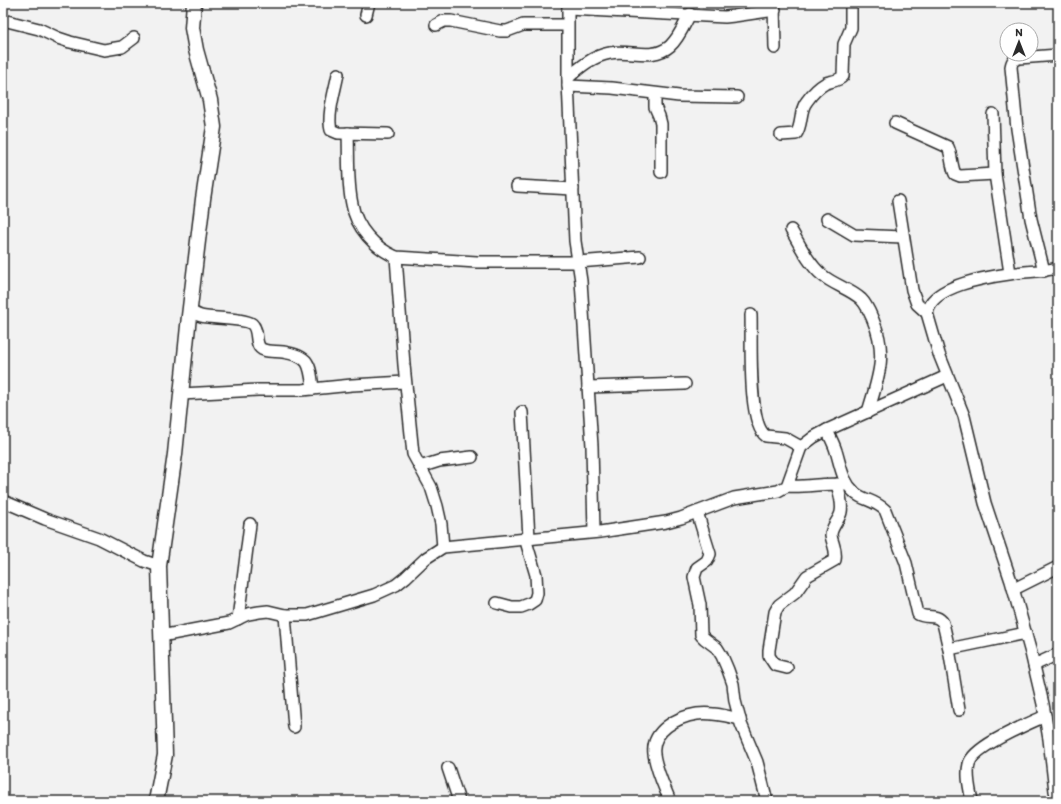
<svg xmlns="http://www.w3.org/2000/svg" width="1061" height="804" font-family="Itim,sans-serif">
  <style>
    .lines { fill: none; stroke-linecap: round; stroke-linejoin: round }
    .minor-casing { stroke: #2b2b2b; stroke-width: 14 }
    .major-casing { stroke: #2b2b2b; stroke-width: 17 }
    .minor { stroke: #fff; stroke-width: 11 }
    .major { stroke: #fff; stroke-width: 14 }
  </style>
  <rect width="100%" height="100%" fill="#f2f2f2"/>
  <filter id="ink" filterUnits="userSpaceOnUse"><feTurbulence type="fractalNoise" baseFrequency=".025" numOctaves="2"/><feDisplacementMap in="SourceGraphic" scale="8" xChannelSelector="R" yChannelSelector="G"/><feConvolveMatrix kernelMatrix="1 2 1 2 8 2 1 2 1" color-interpolation-filters="sRGB"/></filter>
  <g filter="url(#ink)">
    <g class="lines">
      <defs>
        <g id="minor">
          <polyline points="568,3 568,82 575,241 581,281 592,446 594,532"/>
          <polyline points="774,4 775,48"/>
          <polyline points="568,9 725,17 734,16 775,10"/>
          <polyline points="366,15 369,3"/>
          <polyline points="3,20 39,29 58,38 70,42 104,50 122,47 134,38"/>
          <polyline points="436,25 444,21 451,21 500,31 507,31 523,25 567,25"/>
          <path d="M338,74C335,90 327,115 331,130L338,133L388,134"/>
          <path d="M568,78C580,67 593,56 610,53C629,49 653,61 670,46C679,38 684,25 690,14"/>
          <polyline points="568,86 612,88 679,96 737,97"/>
          <polyline points="655,94 655,107 659,116 661,124 661,172"/>
          <polyline points="993,114 995,174 1010,273"/>
          <path d="M895,123L948,147C952,156 951,165 955,174L960,176L995,174"/>
          <path d="M348,133C349,157 347,181 352,204C356,228 375,248 396,257L477,262H578L640,257"/>
          <path d="M781,135L796,134C803,124 799,110 807,101C812,94 819,87 826,83C832,81 839,81 843,76L844,44L851,28V3"/>
          <polyline points="517,186 573,189"/>
          <polyline points="898,201 912,290 917,304 927,313"/>
          <polyline points="827,219 854,235 903,237"/>
          <path d="M791,230C800,245 808,263 822,275C834,285 850,289 861,299C867,305 870,313 873,320C888,355 878,378 868,412"/>
          <polyline points="396,257 404,365 413,454 431,487 437,506 441,524 443,547"/>
          <path d="M1044,271L1031,219L1017,129L1011,67C1012,61 1013,60 1019,58L1058,55"/>
          <path d="M190,311C194,313 197,315 201,316C213,319 244,318 252,324C260,331 253,347 264,350C270,352 277,351 283,352C310,356 310,364 313,389"/>
          <path d="M751,315C752,338 747,424 766,436L785,438L801,447"/>
          <polyline points="588,387 685,384"/>
          <polyline points="181,394 258,390 302,390 352,385 405,382"/>
          <polyline points="522,412 529,538"/>
          <path d="M827,430C830,437 834,444 836,451C841,467 842,481 855,493C863,500 875,500 885,510L906,563L918,614C926,619 937,613 943,623L949,649L959,710"/>
          <polyline points="420,467 439,461 472,457"/>
          <path d="M787,486C806,488 825,482 844,485"/>
          <polyline points="3,501 45,519 99,538 144,561 159,566"/>
          <polyline points="697,512 710,554 707,561 697,568 694,577 700,605 701,635 705,639 717,648 722,656 728,670 733,684 735,701 741,724 757,762 767,801"/>
          <polyline points="1014,589 1058,567"/>
          <polyline points="497,603 512,607 521,607 529,604 535,600 537,593 536,575 525,538"/>
          <polyline points="285,615 294,727"/>
          <polyline points="238,619 250,524"/>
          <polyline points="161,636 229,623 248,614 259,612 268,611 285,615 307,615 374,595 396,585 406,577 426,558 443,547 600,532 666,522 681,518 734,498 778,491 787,486 801,447 814,437 827,430 947,376"/>
          <polyline points="949,649 1026,633"/>
          <polyline points="1034,665 1058,654"/>
          <path d="M787,668L775,665L769,656V650L775,612L779,605L795,593L807,576L835,560C837,548 832,544 831,535C831,527 840,519 841,512C843,503 839,493 837,484"/>
          <polyline points="448,768 459,801"/>
          <path d="M670,801C664,786 656,770 654,754C651,731 677,717 697,714C711,712 726,716 740,719"/>
          <path d="M972,801C970,790 966,776 969,764C973,746 1028,724 1045,716"/>
          <path d="M1058,801L1055,791L1049,739L1043,704L1031,653L1011,581L985,503L964,416L939,354L927,313C930,286 987,277 1009,274C1025,271 1042,272 1058,268"/>
        </g>
        <polyline id="major" points="156,801 165,755 159,566 175,454 189,316 203,199 214,127 210,100 196,50 192,28 194,3"/>
      </defs>
      <use href="#minor" class="minor-casing"/>
      <use href="#major" class="major-casing"/>
      <use href="#minor" class="minor"/>
      <use href="#major" class="major"/>
    </g>
  </g>
  <rect width="1061" height="804" fill="none" stroke="#fff" stroke-width="16"/>
  <rect x="8" y="8" width="1045" height="788" fill="none" stroke="#2b2b2b" stroke-width="1.5" filter="url(#ink)"/>
  <g transform="translate(1019 42)"><circle r="19" fill="#ffffff" stroke="#aaaaaa"/>
  <path d="M0-3L7 15L0 10L-7 15Z" fill="#2b2b2b"/>
  <text y="-6" font-size="11" font-weight="bold" text-anchor="middle" fill="#2b2b2b">N</text>
  </g>
</svg>
